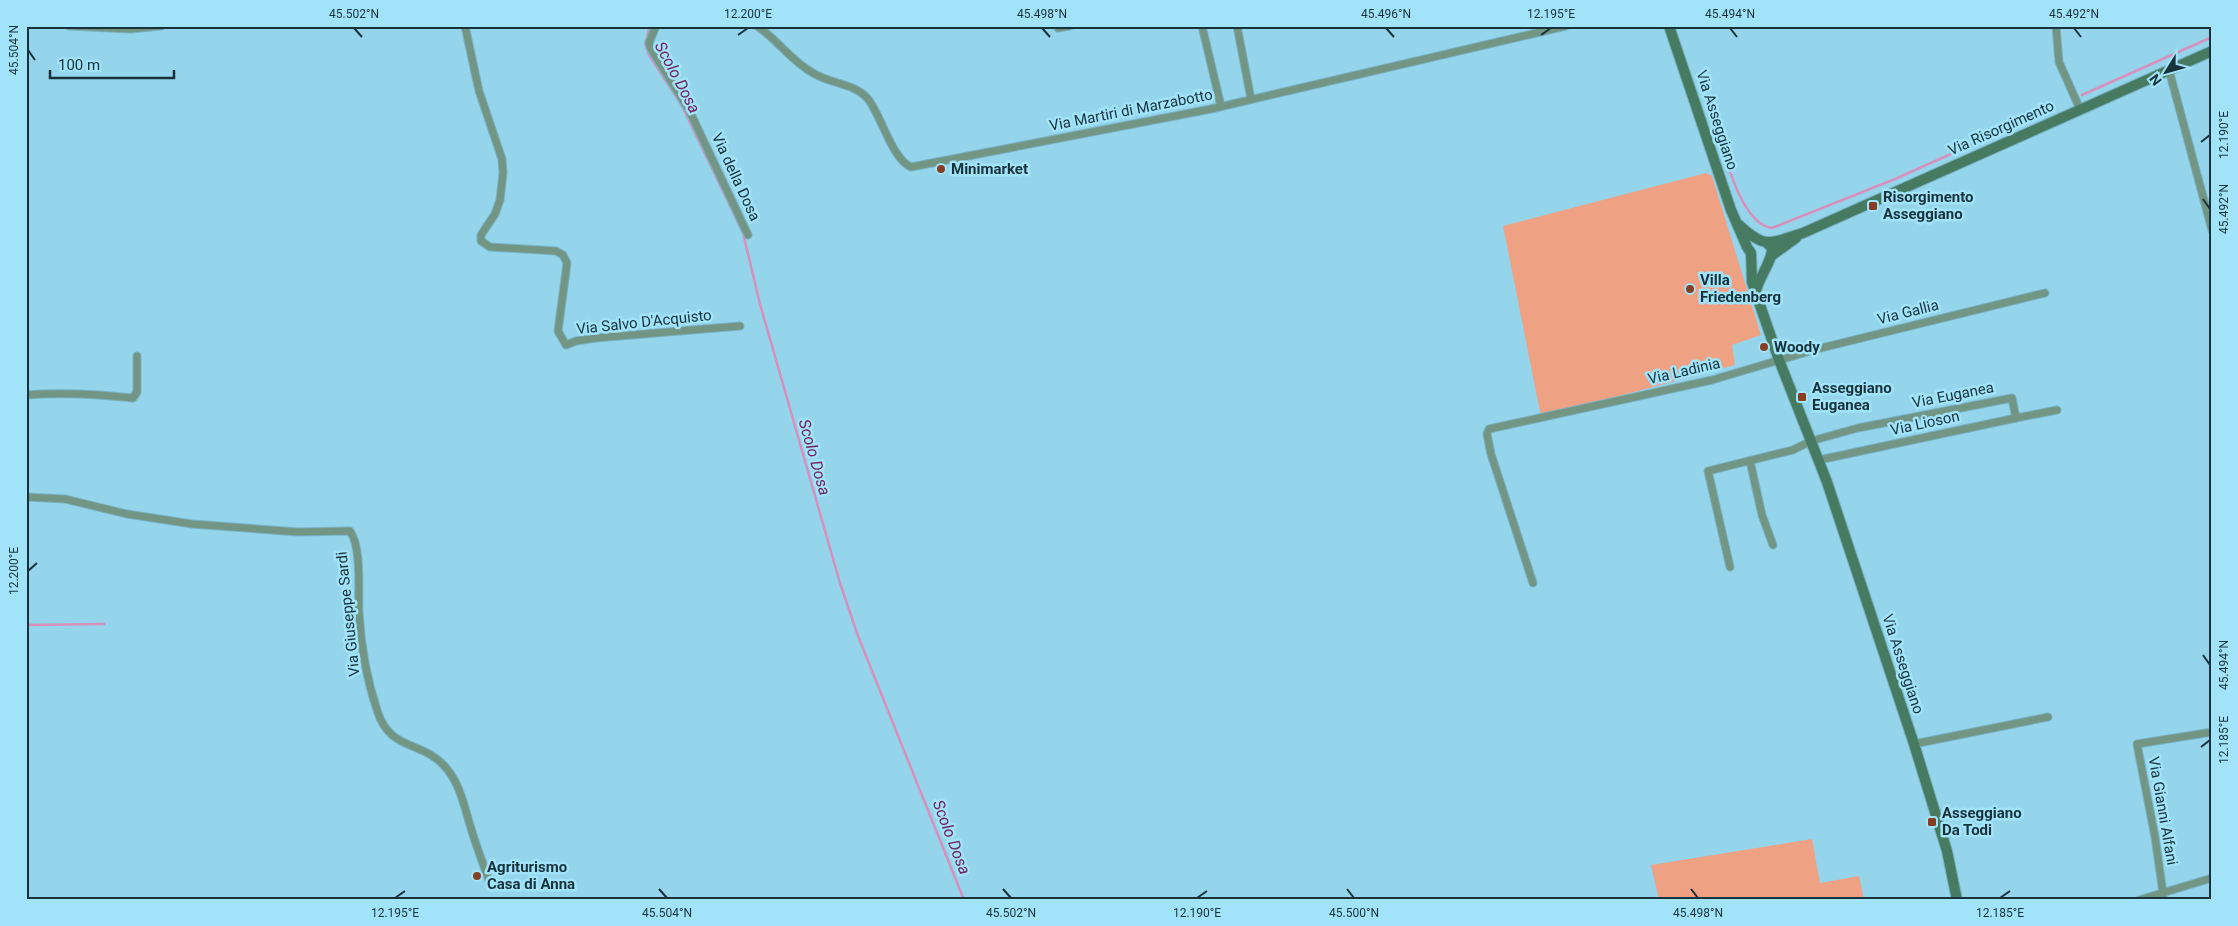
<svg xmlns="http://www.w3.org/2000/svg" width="2238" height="926" font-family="Roboto,sans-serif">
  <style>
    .green { fill: #efa184 }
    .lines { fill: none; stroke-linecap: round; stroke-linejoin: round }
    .stream { stroke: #d790be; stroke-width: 2.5 }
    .street-casing { stroke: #78b1c4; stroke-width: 9 }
    .secondary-casing { stroke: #78b1c4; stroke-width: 12 }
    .street { stroke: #739583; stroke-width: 7 }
    .secondary { stroke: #467b61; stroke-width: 10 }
    .ticks { fill: none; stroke: #17323b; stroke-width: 2 }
    .poi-dot { fill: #863d21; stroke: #a1e3f9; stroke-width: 2 }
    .labels { text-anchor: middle; stroke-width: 5; stroke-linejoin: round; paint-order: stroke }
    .street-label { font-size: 15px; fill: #17323b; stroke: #a1e3f9 }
    .poi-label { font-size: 15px; font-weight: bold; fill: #17323b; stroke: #a1e3f9; text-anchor: start }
    .water-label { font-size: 16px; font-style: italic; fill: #74215d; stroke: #a1e3f9 }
    .neatline { fill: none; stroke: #17323b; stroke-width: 2 }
    .ticks-label { font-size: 12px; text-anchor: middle; fill: #17323b }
  </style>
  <rect width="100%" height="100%" fill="#94d5eb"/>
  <g class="green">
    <polygon points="1706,173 1712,176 1761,335 1732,345 1735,365 1541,417 1503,226"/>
    <polygon points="1812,839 1820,883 1859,876 1864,900 1659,900 1651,865"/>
  </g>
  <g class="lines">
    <g class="stream">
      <polyline points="650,26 645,44 649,55 682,106 743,233 760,304 840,583 858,636 964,900"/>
      <polyline points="2082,95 2212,37"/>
      <path d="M1714,119C1723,147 1739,224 1772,228L1895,179L2045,112"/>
      <polyline points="26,625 104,624"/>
    </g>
    <defs>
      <g id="street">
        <polyline points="69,26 130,29 162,26"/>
        <polyline points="465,26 479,91 502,159 503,173 500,200 495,214 481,235 481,241 490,247 556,251 563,255 567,263 566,271 558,331 566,345 576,341 596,338 740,326"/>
        <polyline points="656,26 649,43 651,49 689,110 748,235"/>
        <path d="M757,26C778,40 791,61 813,73C830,84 855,83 868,99C882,117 892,159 911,167L1211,109L1566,26"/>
        <polyline points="1202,26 1221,106"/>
        <polyline points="1237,26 1251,99"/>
        <polyline points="2056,26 2059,62 2080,109"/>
        <polyline points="1058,28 1070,26"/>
        <polyline points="2169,70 2212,230"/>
        <path d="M26,395C63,392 97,394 133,398L137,392V356"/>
        <polyline points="2016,418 2057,410"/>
        <polyline points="1750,461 1762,515 1773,545"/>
        <path d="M26,497L65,499L127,514L192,524L298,532L350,531C362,548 358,591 359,613C361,645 367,680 377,710C390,753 423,739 447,769C460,785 464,805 470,825C476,846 484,866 491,886"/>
        <polyline points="1730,567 1708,471 1793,450 1811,441 1858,428 2012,398 2016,418 1819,460"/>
        <polyline points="1533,583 1491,454 1487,434 1489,429 1712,380 1817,349 2045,293"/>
        <polyline points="1914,744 2048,717"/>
        <polyline points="2139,900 2212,878"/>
        <polyline points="2164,900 2155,837 2137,744 2212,732"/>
      </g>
      <g id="secondary">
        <polyline points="1669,26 1731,210 1747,247 1751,253 1752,282 1779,360 1827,482 1914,744 1947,851 1957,900"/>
        <path d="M1739,225C1766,250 1770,243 1803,233L2212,51"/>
        <polyline points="1771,256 1796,238"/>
        <path d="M1756,291C1759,277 1773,260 1772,248L1767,243"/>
      </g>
    </defs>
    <use href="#street" class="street-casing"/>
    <use href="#secondary" class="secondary-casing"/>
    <use href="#street" class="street"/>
    <use href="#secondary" class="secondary"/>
  </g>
  <path class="ticks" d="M354,28L362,37M1042,28L1050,37M1386,28L1394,37M1730,28L1737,37M2074,28L2081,37M738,35L748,28M1541,35L1551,28M28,50L35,60M2201,142L2210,135M2203,199L2210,209M28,571L37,563M2203,655L2210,665M2201,747L2210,740M659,889L667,898M1003,889L1011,898M1347,889L1354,898M1691,889L1698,898M395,898L405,891M1197,898L1207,891M2000,898L2010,891"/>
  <g class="poi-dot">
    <circle cx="941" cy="169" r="5"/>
    <rect x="1868" y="201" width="10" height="10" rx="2.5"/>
    <circle cx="1690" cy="289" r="5"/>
    <circle cx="1764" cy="347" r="5"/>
    <rect x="1797" y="392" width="10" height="10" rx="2.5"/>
    <rect x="1927" y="817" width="10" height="10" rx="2.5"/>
    <circle cx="477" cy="876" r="5"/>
  </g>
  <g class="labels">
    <g class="street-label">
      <text transform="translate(1131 110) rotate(-11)" y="5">Via Martiri di Marzabotto</text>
      <text transform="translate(1717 120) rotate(72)" y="5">Via Asseggiano</text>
      <text transform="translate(2001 128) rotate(-24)" y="5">Via Risorgimento</text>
      <text transform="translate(736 177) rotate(65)" y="5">Via della Dosa</text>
      <text transform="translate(1908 312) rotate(-14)" y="5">Via Gallia</text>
      <text transform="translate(644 322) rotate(-6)" y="5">Via Salvo D'Acquisto</text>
      <text transform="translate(1684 371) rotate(-13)" y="5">Via Ladinia</text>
      <text transform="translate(1953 395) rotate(-11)" y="5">Via Euganea</text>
      <text transform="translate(1925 423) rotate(-12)" y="5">Via Lioson</text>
      <text transform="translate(348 614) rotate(-96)" y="5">Via Giuseppe Sardi</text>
      <text transform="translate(1903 664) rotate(72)" y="5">Via Asseggiano</text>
      <text transform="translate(2163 811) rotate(80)" y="5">Via Gianni Alfani</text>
    </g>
    <g class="poi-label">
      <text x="951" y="174">Minimarket</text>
      <text x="1883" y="202">Risorgimento<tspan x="1883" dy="17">Asseggiano</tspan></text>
      <text x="1700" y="285">Villa<tspan x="1700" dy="17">Friedenberg</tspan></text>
      <text x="1774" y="352">Woody</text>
      <text x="1812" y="393">Asseggiano<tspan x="1812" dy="17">Euganea</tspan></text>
      <text x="1942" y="818">Asseggiano<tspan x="1942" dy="17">Da Todi</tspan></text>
      <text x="487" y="872">Agriturismo<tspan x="487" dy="17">Casa di Anna</tspan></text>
    </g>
    <g class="water-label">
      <text transform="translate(678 77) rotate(62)" y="6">Scolo Dosa</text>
      <text transform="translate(815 457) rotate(74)" y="6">Scolo Dosa</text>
      <text transform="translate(952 837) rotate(69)" y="6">Scolo Dosa</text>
    </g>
  </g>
  <rect width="2238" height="926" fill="none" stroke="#a1e3f9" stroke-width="55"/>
  <g transform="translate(2166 72) rotate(233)" stroke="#a1e3f9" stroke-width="4" paint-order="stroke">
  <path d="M0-4L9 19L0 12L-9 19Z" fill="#17323b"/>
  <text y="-8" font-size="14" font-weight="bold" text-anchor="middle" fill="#17323b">N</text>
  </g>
  <path d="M50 70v8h124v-8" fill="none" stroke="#17323b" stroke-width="2.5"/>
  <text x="58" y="70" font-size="15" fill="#17323b" stroke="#a1e3f9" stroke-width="4" paint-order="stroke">100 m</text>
  <rect x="28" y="28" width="2182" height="870" class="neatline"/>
  <g class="ticks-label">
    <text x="354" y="18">45.502°N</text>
    <text x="748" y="18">12.200°E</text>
    <text x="1042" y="18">45.498°N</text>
    <text x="1386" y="18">45.496°N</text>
    <text x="1551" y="18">12.195°E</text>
    <text x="1730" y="18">45.494°N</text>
    <text x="2074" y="18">45.492°N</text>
    <text transform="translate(14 50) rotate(-90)" y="4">45.504°N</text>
    <text transform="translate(2224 135) rotate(-90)" y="4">12.190°E</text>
    <text transform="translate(2224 209) rotate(-90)" y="4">45.492°N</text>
    <text transform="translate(14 571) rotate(-90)" y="4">12.200°E</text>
    <text transform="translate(2224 665) rotate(-90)" y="4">45.494°N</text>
    <text transform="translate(2224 740) rotate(-90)" y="4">12.185°E</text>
    <text x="395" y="917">12.195°E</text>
    <text x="667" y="917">45.504°N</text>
    <text x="1011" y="917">45.502°N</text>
    <text x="1197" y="917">12.190°E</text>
    <text x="1354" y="917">45.500°N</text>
    <text x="1698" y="917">45.498°N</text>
    <text x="2000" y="917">12.185°E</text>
  </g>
</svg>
